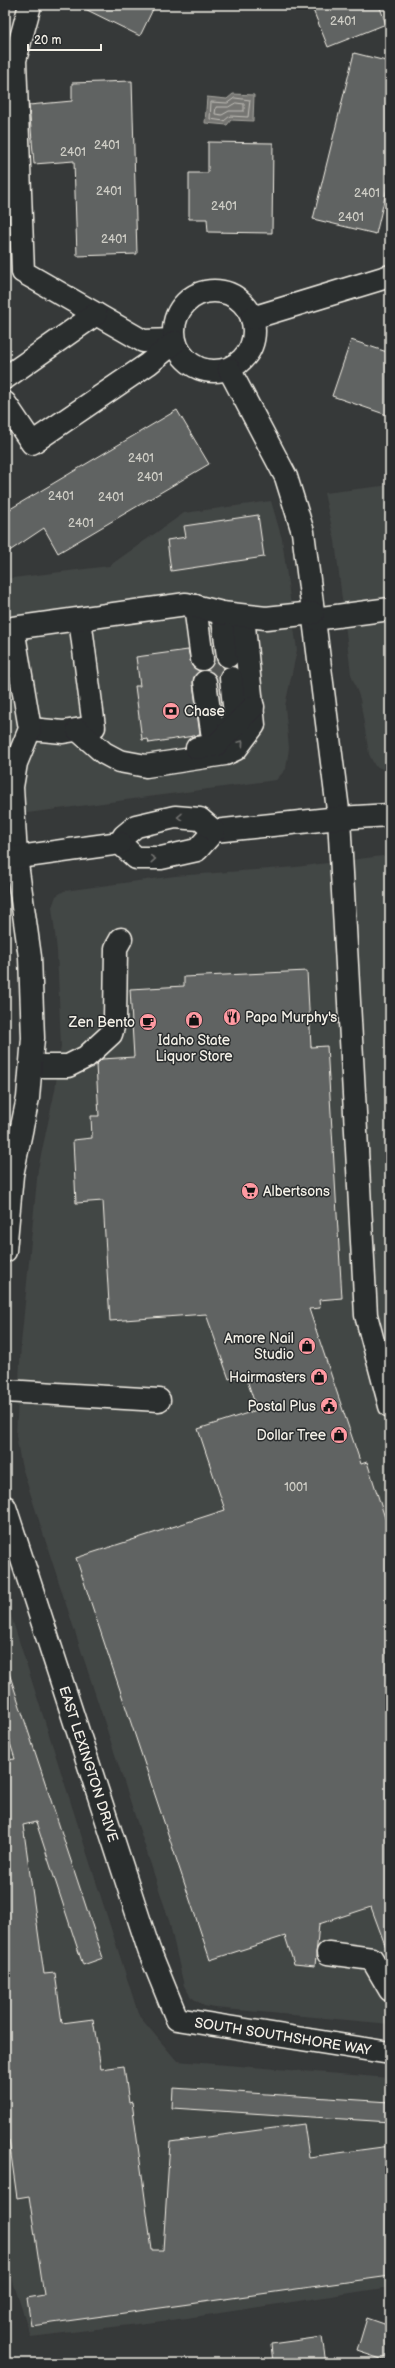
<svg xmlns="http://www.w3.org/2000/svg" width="395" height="2368" font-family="'Balsamiq Sans',sans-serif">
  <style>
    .built { fill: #434645 }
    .water { fill: #757572; stroke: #a8a7a1 }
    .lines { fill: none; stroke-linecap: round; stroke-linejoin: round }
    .shore { stroke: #c1bfb9; stroke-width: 1 }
    .building { fill: #616362; stroke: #f4f1e8 }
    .minor-tunnel { stroke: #525553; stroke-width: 22; stroke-dasharray: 22 11; stroke-linecap: butt }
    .minor-casing { stroke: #f4f1e8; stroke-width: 25 }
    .major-casing { stroke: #f4f1e8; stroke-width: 25 }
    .minor { stroke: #2a2d2e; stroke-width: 22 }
    .major { stroke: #2a2d2e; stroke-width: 22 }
    .oneway { stroke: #71726f }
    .labels { text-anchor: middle; stroke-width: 3; stroke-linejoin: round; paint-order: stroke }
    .number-label { font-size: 12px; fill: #cfcec6 }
    .poi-label { font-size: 14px; fill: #f4f1e8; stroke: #2a2d2e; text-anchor: end }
    .street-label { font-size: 14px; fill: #f4f1e8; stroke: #2a2d2e }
  </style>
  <rect width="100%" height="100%" fill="#363939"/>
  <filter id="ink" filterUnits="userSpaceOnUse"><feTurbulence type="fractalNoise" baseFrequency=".025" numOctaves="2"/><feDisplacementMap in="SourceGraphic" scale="8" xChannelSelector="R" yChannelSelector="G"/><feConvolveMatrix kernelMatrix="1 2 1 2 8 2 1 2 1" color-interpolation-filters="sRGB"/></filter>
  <g filter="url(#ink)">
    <g class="built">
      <polygon points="390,485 390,771 388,771 375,766 369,754 360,699 351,674 335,541 324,493"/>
      <polygon points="271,501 282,539 297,650 285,706 289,748 286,769 276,780 5,816 5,579 109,566 184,513"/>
      <polygon points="390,855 390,2024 215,2008 204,2006 191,1997 184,1986 169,1920 49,1552 21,1464 16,1435 21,1344 38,1169 55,1090 61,1046 57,951 52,907 56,896 64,891 175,876 296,867"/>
      <polygon points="5,1597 139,2016 177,2061 390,2078 390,2287 187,2318 31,2337 5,2257"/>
    </g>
    <polygon class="water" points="233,94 254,95 253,121 231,120 227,125 205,123 207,97 227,99"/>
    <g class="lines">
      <g class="shore">
        <polygon points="235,98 250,100 248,117 230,116 224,121 210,119 211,102 227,103"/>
        <polygon points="236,103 244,104 244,111 229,111 222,115 215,114 216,107 228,107"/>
      </g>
    </g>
    <g class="building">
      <polygon points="77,5 155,5 140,36"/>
      <polygon points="311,5 379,5 386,24 328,47"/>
      <polygon points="354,53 390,62 390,176 376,234 313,219"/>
      <polygon points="132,81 137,254 77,256 74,161 34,164 29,105 72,101 72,83"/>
      <polygon points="208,142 273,143 272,233 208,232 207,219 189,219 189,173 208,173"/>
      <polygon points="351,340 390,353 390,416 332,396"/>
      <polygon points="177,410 209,464 58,553 44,528 5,554 5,512"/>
      <polygon points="258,515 264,557 171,571 167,540 186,537 184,526"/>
      <polygon points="188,650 192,666 200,671 194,677 193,683 200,735 149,743 148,739 142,740 135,686 140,686 136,657"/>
      <polygon points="216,657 218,664 224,668 217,680 215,674 207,670 213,664"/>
      <polygon points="307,971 311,1047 327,1046 342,1298 319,1300 320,1308 309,1309 361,1464 367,1462 386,1521 390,1519 390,1953 388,1953 371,1907 319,1924 315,1966 294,1964 285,1936 210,1960 76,1558 225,1510 198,1429 257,1410 245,1374 229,1379 206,1314 110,1321 103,1201 76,1203 73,1140 92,1138 91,1116 99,1116 96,1065 102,1059 134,1057 130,989 184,986 184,977"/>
      <polygon points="9,1673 103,1958 83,1965 36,1822 23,1825 44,1974 55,1973 62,2023 93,2019 101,2069 124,2066 129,2103 132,2102 152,2250 163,2250 170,2142 304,2124 309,2157 390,2146 390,2276 31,2326 27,2298 44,2295 29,2196 17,2198 9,2140 5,2141 5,1760 15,1759 5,1727 5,1674"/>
      <polygon points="173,2088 390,2102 390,2122 172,2108"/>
      <polygon points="367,2318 390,2326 390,2362 357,2351"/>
      <polygon points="322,2337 326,2363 273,2363 271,2344"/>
    </g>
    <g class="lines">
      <polyline class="minor-tunnel" points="215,658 218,680"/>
      <defs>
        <g id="minor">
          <polyline points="30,5 15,60 23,272 143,341 174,340"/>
          <circle cx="214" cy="331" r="40"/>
          <polyline points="252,318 390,276"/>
          <polyline points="229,369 286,477 303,532 339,818 366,1315 390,1406"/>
          <polyline points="5,378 96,314"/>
          <polyline points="5,403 32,443 148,364 175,342"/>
          <polyline points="195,606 202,659"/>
          <polyline points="222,613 228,656"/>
          <polyline points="314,619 390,609"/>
          <polyline points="205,682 214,745"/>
          <polyline points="30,729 63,732 94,727 80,619"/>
          <polyline points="78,730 104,753 119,761 146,766 225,754 236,749 254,725 243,616"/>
          <polyline points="227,733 235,714 231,678"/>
          <polyline points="197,748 216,745 253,707"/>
          <polyline points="31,1066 68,1066 86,1057 111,1034 115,1020 116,948 121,939"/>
          <polyline points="5,1251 12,1175 28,1098 33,1038 30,957 16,857 12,787 16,763 30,729 13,628 186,604 222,613 266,618 313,613"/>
          <polyline points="5,1391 159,1400"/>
          <polyline points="5,1507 149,1950 177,2019 390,2053"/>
          <polyline points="328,1953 372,1959 390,1990"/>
        </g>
        <g id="major">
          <polyline points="120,843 136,858 161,858 197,850 214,831 339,818 390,815"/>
          <polyline points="120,843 124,836 136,826 175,817 200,819 214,831"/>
          <polyline points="5,859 120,843"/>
        </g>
      </defs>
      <use href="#minor" class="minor-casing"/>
      <use href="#major" class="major-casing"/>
      <use href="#minor" class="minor"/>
      <use href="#major" class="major"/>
    </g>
    <defs><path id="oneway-chevron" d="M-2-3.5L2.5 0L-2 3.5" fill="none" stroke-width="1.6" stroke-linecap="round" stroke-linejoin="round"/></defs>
    <g class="oneway">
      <use href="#oneway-chevron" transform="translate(241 743) rotate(-49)"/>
      <use href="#oneway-chevron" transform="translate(180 817) rotate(179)"/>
      <use href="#oneway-chevron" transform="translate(153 859) rotate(-4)"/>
    </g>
  </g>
  <defs>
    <symbol id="bank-disc" viewBox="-11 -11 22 22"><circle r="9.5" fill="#ff9aa2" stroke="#2a2d2e"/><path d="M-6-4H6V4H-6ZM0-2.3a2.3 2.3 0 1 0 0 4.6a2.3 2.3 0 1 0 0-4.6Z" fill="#111"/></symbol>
    <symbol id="restaurant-disc" viewBox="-11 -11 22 22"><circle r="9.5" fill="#ff9aa2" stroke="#2a2d2e"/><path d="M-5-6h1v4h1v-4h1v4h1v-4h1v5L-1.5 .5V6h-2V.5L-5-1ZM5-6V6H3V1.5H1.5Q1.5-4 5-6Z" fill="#111"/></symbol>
    <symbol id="shop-disc" viewBox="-11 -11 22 22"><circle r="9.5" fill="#ff9aa2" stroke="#2a2d2e"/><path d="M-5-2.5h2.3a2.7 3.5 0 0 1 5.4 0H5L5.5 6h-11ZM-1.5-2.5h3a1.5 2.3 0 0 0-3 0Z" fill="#111"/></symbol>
    <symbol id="cafe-disc" viewBox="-11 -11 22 22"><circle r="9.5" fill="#ff9aa2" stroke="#2a2d2e"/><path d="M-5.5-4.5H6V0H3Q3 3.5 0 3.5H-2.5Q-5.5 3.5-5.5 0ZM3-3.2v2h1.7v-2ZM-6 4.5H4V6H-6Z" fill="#111"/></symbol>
    <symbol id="supermarket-disc" viewBox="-11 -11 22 22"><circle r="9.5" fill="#ff9aa2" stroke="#2a2d2e"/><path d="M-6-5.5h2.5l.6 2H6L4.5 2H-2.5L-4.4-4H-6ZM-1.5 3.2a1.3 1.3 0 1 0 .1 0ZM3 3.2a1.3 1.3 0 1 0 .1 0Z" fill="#111"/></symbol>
    <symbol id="civic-disc" viewBox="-11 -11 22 22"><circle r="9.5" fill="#ff9aa2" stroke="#2a2d2e"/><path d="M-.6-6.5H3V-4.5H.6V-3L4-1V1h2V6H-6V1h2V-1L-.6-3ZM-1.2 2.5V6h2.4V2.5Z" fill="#111"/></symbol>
  </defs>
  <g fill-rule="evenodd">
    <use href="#bank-disc" x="161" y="701" width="20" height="20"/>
    <use href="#restaurant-disc" x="222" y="1007" width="20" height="20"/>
    <use href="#shop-disc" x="184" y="1010" width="20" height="20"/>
    <use href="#cafe-disc" x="138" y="1012" width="20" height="20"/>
    <use href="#supermarket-disc" x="240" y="1181" width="20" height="20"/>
    <use href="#shop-disc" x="297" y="1336" width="20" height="20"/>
    <use href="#shop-disc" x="309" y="1367" width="20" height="20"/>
    <use href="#civic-disc" x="319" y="1396" width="20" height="20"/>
    <use href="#shop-disc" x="329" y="1425" width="20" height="20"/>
  </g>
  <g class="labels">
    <g class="number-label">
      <text x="343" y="25">2401</text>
      <text x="107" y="149">2401</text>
      <text x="73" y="156">2401</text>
      <text x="109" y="195">2401</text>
      <text x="367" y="197">2401</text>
      <text x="224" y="210">2401</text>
      <text x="351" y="221">2401</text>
      <text x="114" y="243">2401</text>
      <text x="141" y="462">2401</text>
      <text x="150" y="481">2401</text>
      <text x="61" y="500">2401</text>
      <text x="111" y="501">2401</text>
      <text x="81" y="527">2401</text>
      <text x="296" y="1491">1001</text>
    </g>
    <g class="poi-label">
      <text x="184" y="716" text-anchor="start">Chase</text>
      <text x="245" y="1022" text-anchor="start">Papa Murphy's</text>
      <text x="135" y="1027">Zen Bento</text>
      <text x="194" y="1045" text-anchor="middle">Idaho State<tspan x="194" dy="16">Liquor Store</tspan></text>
      <text x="263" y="1196" text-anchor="start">Albertsons</text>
      <text x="294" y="1343">Amore Nail<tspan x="294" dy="16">Studio</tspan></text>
      <text x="306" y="1382">Hairmasters</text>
      <text x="316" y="1411">Postal Plus</text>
      <text x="326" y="1440">Dollar Tree</text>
    </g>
    <g class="street-label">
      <text transform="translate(89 1764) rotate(72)" y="5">EAST LEXINGTON DRIVE</text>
      <text transform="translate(283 2036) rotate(9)" y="5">SOUTH SOUTHSHORE WAY</text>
    </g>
  </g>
  <rect width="395" height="2368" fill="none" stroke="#2a2d2e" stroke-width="20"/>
  <rect x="10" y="10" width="375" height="2348" fill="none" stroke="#f4f1e8" stroke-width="1.5" filter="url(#ink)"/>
  <path d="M28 44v6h73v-6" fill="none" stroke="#f4f1e8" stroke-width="2"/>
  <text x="34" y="44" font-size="12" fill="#f4f1e8" stroke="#2a2d2e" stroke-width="3" paint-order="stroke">20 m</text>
</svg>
